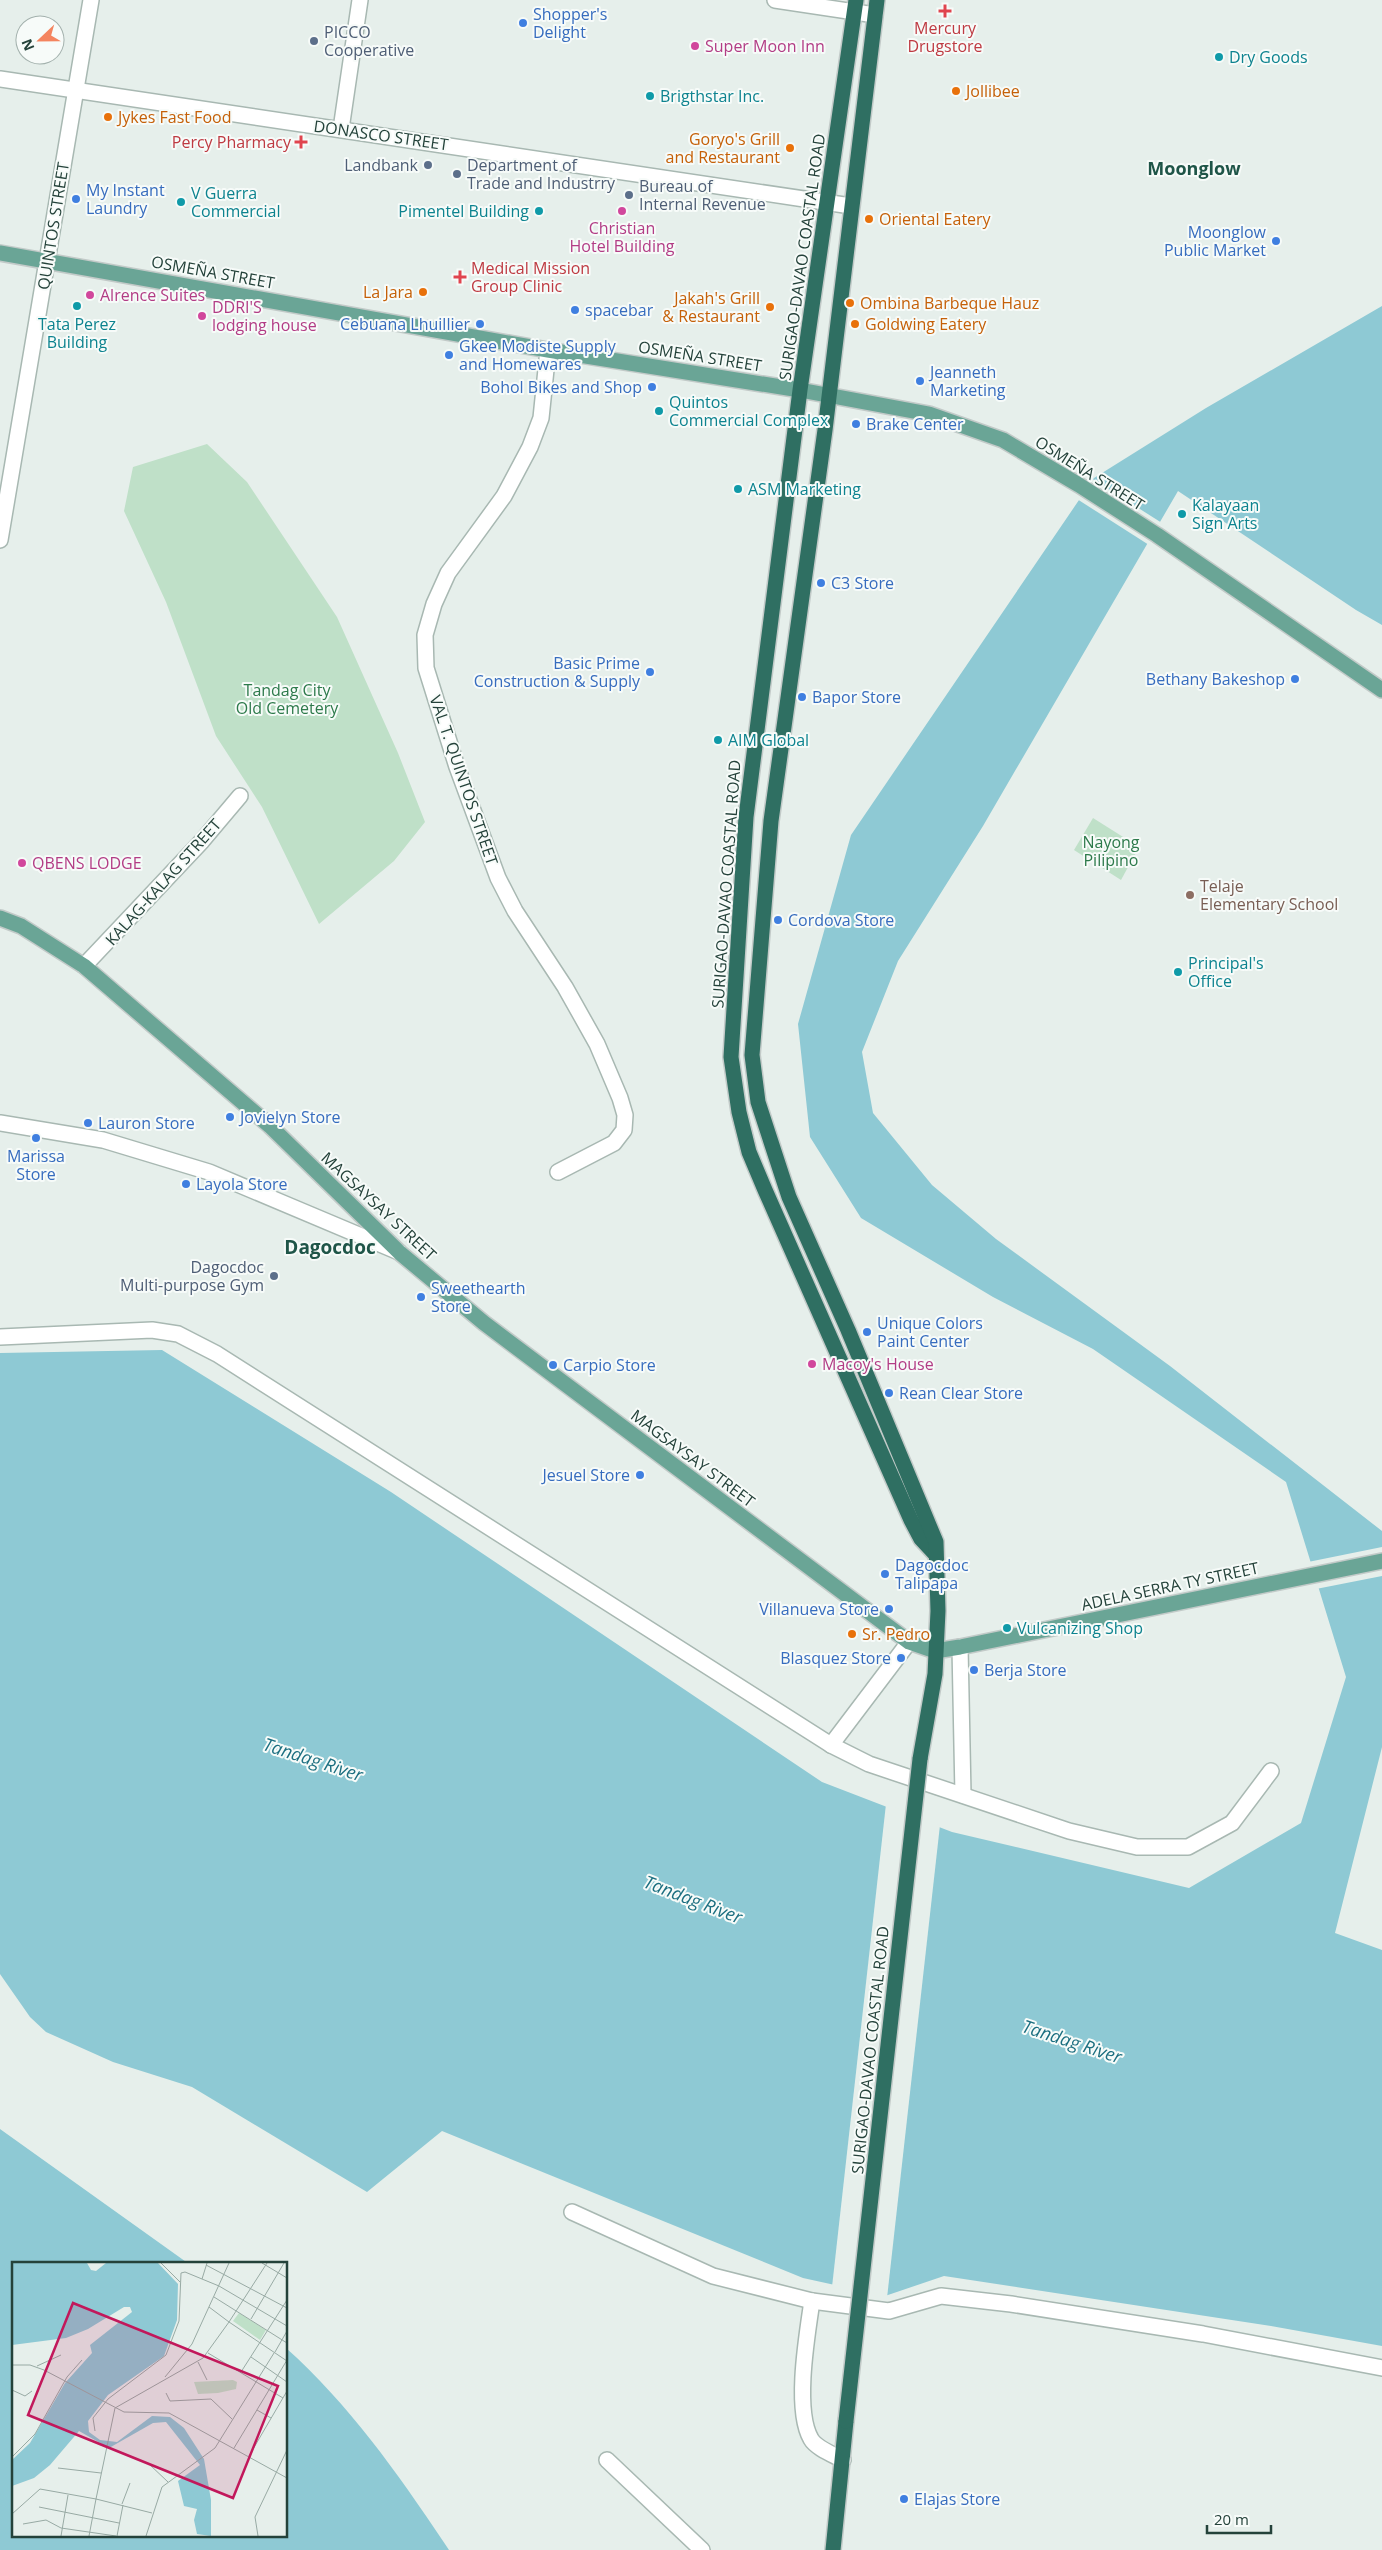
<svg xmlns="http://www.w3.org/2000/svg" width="1382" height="2550" font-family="'Open Sans',sans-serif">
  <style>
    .green { fill: #bfe0c8 }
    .water { fill: #8ec9d4 }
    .pier { fill: #e6efeb }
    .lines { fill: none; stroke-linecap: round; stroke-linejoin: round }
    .minor-casing { stroke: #a8b8b2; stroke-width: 18 }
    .major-casing { stroke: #c2cac8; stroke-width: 18 }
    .highway-casing { stroke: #c2cac8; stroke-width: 18 }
    .minor { stroke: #fff; stroke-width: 15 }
    .major { stroke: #6aa596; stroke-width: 15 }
    .highway { stroke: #2f6f62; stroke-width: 15 }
    .highway-bridge-casing { stroke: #c2cac8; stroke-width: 18; stroke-linecap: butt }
    .highway-bridge { stroke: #2f6f62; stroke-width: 15 }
    .health-dot { fill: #e0444e; stroke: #f7fbf9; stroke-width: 2 }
    .shop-dot { fill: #3f7fe0; stroke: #f7fbf9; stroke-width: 2 }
    .service-dot { fill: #5c6f8a; stroke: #f7fbf9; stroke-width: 2 }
    .hotel-dot { fill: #d1479c; stroke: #f7fbf9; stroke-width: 2 }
    .culture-dot { fill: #0f9aa8; stroke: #f7fbf9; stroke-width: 2 }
    .food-dot { fill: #e8710a; stroke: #f7fbf9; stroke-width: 2 }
    .education-dot { fill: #8d6e63; stroke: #f7fbf9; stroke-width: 2 }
    .labels { text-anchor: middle; stroke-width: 4; stroke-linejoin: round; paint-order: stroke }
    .shop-label { font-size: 16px; fill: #366cbe; stroke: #f7fbf9; text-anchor: start }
    .health-label { font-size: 16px; fill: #be3a42; stroke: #f7fbf9 }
    .service-label { font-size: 16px; fill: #4e5e75; stroke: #f7fbf9; text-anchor: start }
    .hotel-label { font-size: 16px; fill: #b23c85; stroke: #f7fbf9; text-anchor: start }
    .culture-label { font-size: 16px; fill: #0d838f; stroke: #f7fbf9; text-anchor: start }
    .food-label { font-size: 16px; fill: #c56008; stroke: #f7fbf9; text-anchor: start }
    .street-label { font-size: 16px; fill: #24423a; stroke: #f7fbf9 }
    .park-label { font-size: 16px; fill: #2d7a4b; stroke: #f7fbf9 }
    .education-label { font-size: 16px; fill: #785e54; stroke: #f7fbf9; text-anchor: start }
    .neighbourhood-label { font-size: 18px; font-weight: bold; fill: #1f5548; stroke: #f7fbf9 }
    .water-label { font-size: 18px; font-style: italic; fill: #1c6f80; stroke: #f7fbf9 }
    .quarter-label { font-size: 19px; font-weight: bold; fill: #1f5548; stroke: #f7fbf9 }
    .inset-road { fill: none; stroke: #98aaa4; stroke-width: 1 }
    .view { fill: #c2185b; fill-opacity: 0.15; stroke: #c2185b; stroke-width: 2.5 }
    .inset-edge { fill: none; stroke: #24423a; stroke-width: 2.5 }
  </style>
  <rect width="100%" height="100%" fill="#e6efeb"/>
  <g class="green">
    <polygon points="207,444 247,482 337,617 398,753 425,822 394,861 319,924 262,807 216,736 166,602 124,511 133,467"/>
    <polygon points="1093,818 1139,847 1121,880 1074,850"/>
  </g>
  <g class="water">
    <polygon points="1382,306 1382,625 1356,610 1178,491 983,826 898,961 862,1052 873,1113 932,1185 996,1239 1170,1366 1382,1531 1382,1747 1335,1933 1382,1950 1382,2346 1271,2326 944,2276 885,2296 803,2278 442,2131 367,2192 192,2087 113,2062 46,2032 30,2017 0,1974 0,1353 162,1350 391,1492 822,1782 952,1832 1189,1888 1301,1823 1346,1677 1286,1482 1093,1349 993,1297 861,1218 810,1137 798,1024 851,835 1094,478 1206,408"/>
    <path d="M0,2129L189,2264H14V2536H286V2348C351,2406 401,2478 449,2550H0Z"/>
  </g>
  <g class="pier">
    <polygon points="1091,478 1162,523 1149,545 1077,499"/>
    <polygon points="1382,1547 1382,1576 1316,1589 1308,1562"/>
    <polygon points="886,1804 940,1825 887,2298 885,2299 832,2287"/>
  </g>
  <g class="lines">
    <defs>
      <g id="minor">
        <polyline points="775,0 875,15"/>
        <polyline points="0,79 851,206"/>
        <polyline points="341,129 360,0"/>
        <polyline points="548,350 541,418 530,447 504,496 448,573 434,604 425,635 426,668 457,767 498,878 515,911 565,987 597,1044 620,1098 625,1115 624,1130 614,1143 558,1172"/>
        <polyline points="0,540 91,0"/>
        <polyline points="84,966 202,841 240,796"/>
        <polyline points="0,1123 103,1140 209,1172 399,1252"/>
        <polyline points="0,1337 152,1330 178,1334 217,1354 831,1745 869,1764 1069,1831 1137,1847 1188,1847 1232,1823 1271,1771"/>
        <polyline points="960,1647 963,1795"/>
        <polyline points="831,1745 909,1642"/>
        <polyline points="572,2212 713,2276 812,2301 889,2311 941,2296 1011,2304 1203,2334 1382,2368"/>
        <path d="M812,2301C807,2335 794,2410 811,2439C816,2448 834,2455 843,2460"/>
        <polyline points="607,2460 702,2550"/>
      </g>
      <g id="major">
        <polyline points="0,253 548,350 800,390 929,414 1003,440 1079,485 1157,535 1382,690"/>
        <polyline points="0,918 21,926 84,966 270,1126 400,1253 484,1323 909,1642 935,1651 960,1647 1382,1561"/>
      </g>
      <g id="highway">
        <polyline points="856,0 800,390 746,817 731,1057 739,1112 749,1152 765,1190 911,1520 921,1539 935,1554"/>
        <polyline points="877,0 825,430 771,821 752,1055 758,1102 789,1197 848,1330 936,1542 938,1611 935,1674 920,1759"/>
        <polyline points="833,2550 846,2421"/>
      </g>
    </defs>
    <use href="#minor" class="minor-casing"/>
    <use href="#major" class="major-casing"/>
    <use href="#highway" class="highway-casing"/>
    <use href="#minor" class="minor"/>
    <use href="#major" class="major"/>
    <use href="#highway" class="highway"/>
    <defs>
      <polyline id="highway-bridge" points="846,2421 920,1759"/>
    </defs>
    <use href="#highway-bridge" class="highway-bridge-casing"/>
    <use href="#highway-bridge" class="highway-bridge"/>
  </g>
  <g class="health-dot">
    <path d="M942.5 3.5h5v5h5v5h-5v5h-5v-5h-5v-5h5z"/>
    <path d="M298.5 134.5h5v5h5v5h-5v5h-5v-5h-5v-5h5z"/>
    <path d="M457.5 269.5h5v5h5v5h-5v5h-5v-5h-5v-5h5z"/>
  </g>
  <g class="shop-dot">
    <circle cx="523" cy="23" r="5"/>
    <circle cx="76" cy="199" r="5"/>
    <circle cx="1276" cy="241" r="5"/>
    <circle cx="575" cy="310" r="5"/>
    <circle cx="480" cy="324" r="5"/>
    <circle cx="449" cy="355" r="5"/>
    <circle cx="920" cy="381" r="5"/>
    <circle cx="652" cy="387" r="5"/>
    <circle cx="856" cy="424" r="5"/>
    <circle cx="821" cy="583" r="5"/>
    <circle cx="650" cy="672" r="5"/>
    <circle cx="1295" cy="679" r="5"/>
    <circle cx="802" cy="697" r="5"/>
    <circle cx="778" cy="920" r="5"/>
    <circle cx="230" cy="1117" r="5"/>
    <circle cx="88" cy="1123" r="5"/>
    <circle cx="36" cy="1138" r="5"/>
    <circle cx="186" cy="1184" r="5"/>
    <circle cx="421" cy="1297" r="5"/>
    <circle cx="867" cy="1332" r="5"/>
    <circle cx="553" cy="1365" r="5"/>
    <circle cx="889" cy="1393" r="5"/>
    <circle cx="640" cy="1475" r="5"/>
    <circle cx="885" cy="1574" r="5"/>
    <circle cx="889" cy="1609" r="5"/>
    <circle cx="901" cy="1658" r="5"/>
    <circle cx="974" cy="1670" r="5"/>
    <circle cx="904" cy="2499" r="5"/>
  </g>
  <g class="service-dot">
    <circle cx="314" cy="41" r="5"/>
    <circle cx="428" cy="165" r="5"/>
    <circle cx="457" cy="174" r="5"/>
    <circle cx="629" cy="195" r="5"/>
    <circle cx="274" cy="1276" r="5"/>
  </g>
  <g class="hotel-dot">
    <circle cx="695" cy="46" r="5"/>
    <circle cx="622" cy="211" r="5"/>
    <circle cx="90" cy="295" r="5"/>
    <circle cx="202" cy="316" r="5"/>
    <circle cx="22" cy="863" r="5"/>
    <circle cx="812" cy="1364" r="5"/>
  </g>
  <g class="culture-dot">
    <circle cx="1219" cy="57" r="5"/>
    <circle cx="650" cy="96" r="5"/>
    <circle cx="181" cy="202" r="5"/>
    <circle cx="539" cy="211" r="5"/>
    <circle cx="77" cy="306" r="5"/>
    <circle cx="659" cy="411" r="5"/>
    <circle cx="738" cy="489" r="5"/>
    <circle cx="1182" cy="514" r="5"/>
    <circle cx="718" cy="740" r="5"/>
    <circle cx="1178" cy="972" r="5"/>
    <circle cx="1007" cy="1628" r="5"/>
  </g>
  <g class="food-dot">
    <circle cx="956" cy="91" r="5"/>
    <circle cx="108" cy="117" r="5"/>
    <circle cx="790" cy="148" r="5"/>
    <circle cx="869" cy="219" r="5"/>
    <circle cx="423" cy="292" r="5"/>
    <circle cx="850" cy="303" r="5"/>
    <circle cx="770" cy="307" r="5"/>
    <circle cx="855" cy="324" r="5"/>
    <circle cx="852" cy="1634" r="5"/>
  </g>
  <circle class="education-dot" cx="1190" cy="895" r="5"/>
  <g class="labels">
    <g class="shop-label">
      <text x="533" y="20">Shopper's<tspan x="533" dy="18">Delight</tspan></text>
      <text x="86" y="196">My Instant<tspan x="86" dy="18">Laundry</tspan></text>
      <text x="1266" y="238" text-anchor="end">Moonglow<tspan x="1266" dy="18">Public Market</tspan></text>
      <text x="585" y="316">spacebar</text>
      <text x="470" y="330" text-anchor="end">Cebuana Lhuillier</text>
      <text x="459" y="352">Gkee Modiste Supply<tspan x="459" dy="18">and Homewares</tspan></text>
      <text x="930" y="378">Jeanneth<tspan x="930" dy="18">Marketing</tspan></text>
      <text x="642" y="393" text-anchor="end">Bohol Bikes and Shop</text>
      <text x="866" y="430">Brake Center</text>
      <text x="831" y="589">C3 Store</text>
      <text x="640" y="669" text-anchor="end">Basic Prime<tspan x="640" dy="18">Construction &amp; Supply</tspan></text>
      <text x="1285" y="685" text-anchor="end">Bethany Bakeshop</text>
      <text x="812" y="703">Bapor Store</text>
      <text x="788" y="926">Cordova Store</text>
      <text x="240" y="1123">Jovielyn Store</text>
      <text x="98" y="1129">Lauron Store</text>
      <text x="36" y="1162" text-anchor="middle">Marissa<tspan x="36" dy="18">Store</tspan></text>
      <text x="196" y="1190">Layola Store</text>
      <text x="431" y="1294">Sweethearth<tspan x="431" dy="18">Store</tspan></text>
      <text x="877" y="1329">Unique Colors<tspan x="877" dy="18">Paint Center</tspan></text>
      <text x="563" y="1371">Carpio Store</text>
      <text x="899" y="1399">Rean Clear Store</text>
      <text x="630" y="1481" text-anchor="end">Jesuel Store</text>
      <text x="895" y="1571">Dagocdoc<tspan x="895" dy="18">Talipapa</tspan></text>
      <text x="879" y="1615" text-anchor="end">Villanueva Store</text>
      <text x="891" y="1664" text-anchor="end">Blasquez Store</text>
      <text x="984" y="1676">Berja Store</text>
      <text x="914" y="2505">Elajas Store</text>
    </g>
    <g class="health-label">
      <text x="945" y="34">Mercury<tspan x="945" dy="18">Drugstore</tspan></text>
      <text x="291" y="148" text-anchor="end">Percy Pharmacy</text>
      <text x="471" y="274" text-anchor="start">Medical Mission<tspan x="471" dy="18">Group Clinic</tspan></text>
    </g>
    <g class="service-label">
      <text x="324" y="38">PICCO<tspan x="324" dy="18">Cooperative</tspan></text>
      <text x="418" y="171" text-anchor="end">Landbank</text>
      <text x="467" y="171">Department of<tspan x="467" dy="18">Trade and Industrry</tspan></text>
      <text x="639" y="192">Bureau of<tspan x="639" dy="18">Internal Revenue</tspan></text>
      <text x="264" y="1273" text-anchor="end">Dagocdoc<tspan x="264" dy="18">Multi-purpose Gym</tspan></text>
    </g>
    <g class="hotel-label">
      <text x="705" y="52">Super Moon Inn</text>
      <text x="622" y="234" text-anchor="middle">Christian<tspan x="622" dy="18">Hotel Building</tspan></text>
      <text x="100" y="301">Alrence Suites</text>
      <text x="212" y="313">DDRI'S<tspan x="212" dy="18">lodging house</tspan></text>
      <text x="32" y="869">QBENS LODGE</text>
      <text x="822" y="1370">Macoy's House</text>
    </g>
    <g class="culture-label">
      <text x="1229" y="63">Dry Goods</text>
      <text x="660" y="102">Brigthstar Inc.</text>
      <text x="191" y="199">V Guerra<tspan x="191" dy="18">Commercial</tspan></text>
      <text x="529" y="217" text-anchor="end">Pimentel Building</text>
      <text x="77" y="330" text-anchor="middle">Tata Perez<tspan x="77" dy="18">Building</tspan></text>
      <text x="669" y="408">Quintos<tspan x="669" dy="18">Commercial Complex</tspan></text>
      <text x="748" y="495">ASM Marketing</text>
      <text x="1192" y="511">Kalayaan<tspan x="1192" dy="18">Sign Arts</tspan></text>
      <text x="728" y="746">AIM Global</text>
      <text x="1188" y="969">Principal's<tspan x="1188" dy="18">Office</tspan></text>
      <text x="1017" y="1634">Vulcanizing Shop</text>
    </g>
    <g class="food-label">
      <text x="966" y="97">Jollibee</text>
      <text x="118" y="123">Jykes Fast Food</text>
      <text x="780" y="145" text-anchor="end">Goryo's Grill<tspan x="780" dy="18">and Restaurant</tspan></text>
      <text x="879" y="225">Oriental Eatery</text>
      <text x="413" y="298" text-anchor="end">La Jara</text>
      <text x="760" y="304" text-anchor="end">Jakah's Grill<tspan x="760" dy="18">&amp; Restaurant</tspan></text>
      <text x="860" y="309">Ombina Barbeque Hauz</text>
      <text x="865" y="330">Goldwing Eatery</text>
      <text x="862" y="1640">Sr. Pedro</text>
    </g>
    <g class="street-label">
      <text transform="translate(381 135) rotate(8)" y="6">DONASCO STREET</text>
      <text transform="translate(53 226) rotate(-81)" y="6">QUINTOS STREET</text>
      <text transform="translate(802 257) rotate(-82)" y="6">SURIGAO-DAVAO COASTAL ROAD</text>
      <text transform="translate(213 272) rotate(10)" y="6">OSMEÑA STREET</text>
      <text transform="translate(700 356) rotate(9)" y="6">OSMEÑA STREET</text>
      <text transform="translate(1090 473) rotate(32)" y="6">OSMEÑA STREET</text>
      <text transform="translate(464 780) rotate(71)" y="6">VAL T. QUINTOS STREET</text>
      <text transform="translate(163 882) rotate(-48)" y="6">KALAG-KALAG STREET</text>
      <text transform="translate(726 884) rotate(-86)" y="6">SURIGAO-DAVAO COASTAL ROAD</text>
      <text transform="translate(379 1206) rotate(43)" y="6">MAGSAYSAY STREET</text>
      <text transform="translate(693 1458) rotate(37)" y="6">MAGSAYSAY STREET</text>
      <text transform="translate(1170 1586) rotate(-12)" y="6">ADELA SERRA TY STREET</text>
      <text transform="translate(870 2050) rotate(-84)" y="6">SURIGAO-DAVAO COASTAL ROAD</text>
    </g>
    <g class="park-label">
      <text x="287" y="696">Tandag City<tspan x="287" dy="18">Old Cemetery</tspan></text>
      <text x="1111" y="848">Nayong<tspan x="1111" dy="18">Pilipino</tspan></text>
    </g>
    <g class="education-label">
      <text x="1200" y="892">Telaje<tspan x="1200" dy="18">Elementary School</tspan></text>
    </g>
    <g class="neighbourhood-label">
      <text x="1194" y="175">Moonglow</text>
    </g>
    <g class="water-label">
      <text transform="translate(313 1760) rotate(18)" y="6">Tandag River</text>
      <text transform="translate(693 1900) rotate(21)" y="6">Tandag River</text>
      <text transform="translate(1072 2042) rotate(18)" y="6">Tandag River</text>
    </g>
    <g class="quarter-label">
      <text x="330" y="1254">Dagocdoc</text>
    </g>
  </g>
  <g transform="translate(12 2262)">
    <rect width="275" height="275" fill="#e6efeb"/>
    <path d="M227,51L254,68L248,78L221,59ZM221,118L225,120L224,127L206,131L186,132L182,120Z" fill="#bfe0c8"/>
    <path d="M0,1H75L79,8L84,9L94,1H146L166,22L165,58L152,94L96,133L76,159L77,170L88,178L105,180L140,154L158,155L172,166L192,197L199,238V274L185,272L182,258L185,247L172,244L166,219L188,203L154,160L141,161L97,186L67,169L38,203L22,216L0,224V198L18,181L53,121L80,91L78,83L120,50L118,45H112L76,67L54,76L0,83Z" fill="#8ec9d4"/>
    <path class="inset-road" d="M149,1L168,20M250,1L275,16M194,3L275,46M190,17L195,1M202,35L275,81M197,45L217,60L255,1M239,57L272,1M263,90L275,69M196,91L271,136M239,95L275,120M186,100L195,118M0,103H18L32,108L112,150L157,151L275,216M25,104L49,93M229,110L275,38M153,115L180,82L217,1M0,128L13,134L20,129M154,131L158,139L199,137L220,157M245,148L259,156M83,169L81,156L96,137L154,93L167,59L169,11L173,10L207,24L275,64M222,186L275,98M237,194L275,129M0,195L23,172L55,115L70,98M137,202L156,220M46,206L89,211M110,242L118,221M27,245L107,261M140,251L84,237L103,146L191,96L217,60L275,99M0,252L28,227L84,237L77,274M11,262L34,258L49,266L104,274M49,274L56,233M105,274L111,243M134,274L150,225L203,186L262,91M246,274L243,255L275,188"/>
    <path class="view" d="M61,41L266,124L221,236L16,153Z"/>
    <rect width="275" height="275" class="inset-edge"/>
  </g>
  <g transform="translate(40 40) rotate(248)"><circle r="24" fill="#f7fbf9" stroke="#a3b1ad"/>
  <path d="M0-4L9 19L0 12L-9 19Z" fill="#f4845f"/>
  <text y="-8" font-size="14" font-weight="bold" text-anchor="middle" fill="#24423a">N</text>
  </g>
  <path d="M1207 2525v8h64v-8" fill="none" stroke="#24423a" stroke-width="2.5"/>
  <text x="1214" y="2525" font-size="15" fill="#24423a" stroke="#f7fbf9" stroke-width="4" paint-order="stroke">20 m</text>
</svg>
